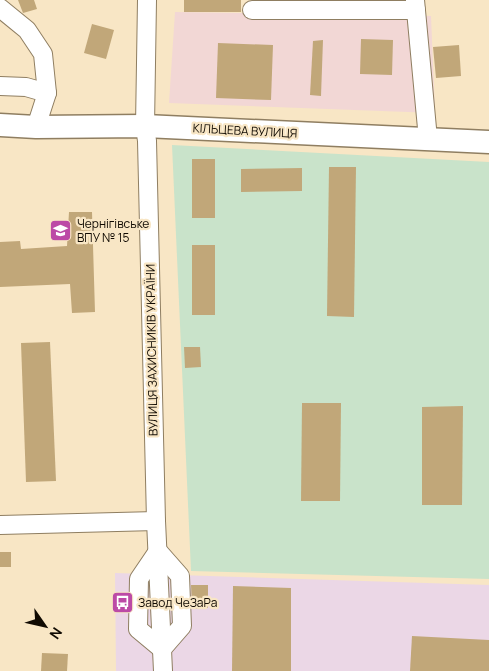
<svg xmlns="http://www.w3.org/2000/svg" width="489" height="671" font-family="Manrope,sans-serif">
  <style>
    .commercial { fill: #f2d7d5 }
    .industrial { fill: #ebd7e6 }
    .green { fill: #c9e3ca }
    .building { fill: #c1a779 }
    .lines { fill: none; stroke-linecap: round; stroke-linejoin: round }
    .minor-casing { stroke: #8f7e61; stroke-width: 20 }
    .major-casing { stroke: #8f7e61; stroke-width: 25 }
    .minor { stroke: #fff; stroke-width: 18 }
    .major { stroke: #fff; stroke-width: 22 }
    .labels { text-anchor: middle; stroke-width: 4.5; stroke-linejoin: round; paint-order: stroke }
    .street-label { font-size: 12px; fill: #100a02; stroke: #f8e6c5 }
    .poi-label { font-size: 12px; fill: #100a02; stroke: #f8e6c5; text-anchor: start }
  </style>
  <rect width="100%" height="100%" fill="#f8e6c5"/>
  <polygon class="commercial" points="175,12 431,16 435,113 169,103"/>
  <polygon class="industrial" points="115,573 489,585 489,671 116,671"/>
  <polygon class="green" points="172,145 489,162 489,579 191,571"/>
  <g class="building">
    <polygon points="18,0 34,0 37,9 23,13"/>
    <rect x="184" y="0" width="57" height="12"/>
    <polygon points="92,24 114,30 106,59 84,53"/>
    <polygon points="361,39 393,40 392,75 360,74"/>
    <polygon points="323,40 321,96 310,95 313,41"/>
    <polygon points="218,43 273,45 271,100 216,98"/>
    <polygon points="459,45 461,76 436,78 433,47"/>
    <rect x="192" y="159" width="23" height="59"/>
    <polygon points="329,167 356,167 354,317 327,316"/>
    <polygon points="302,168 302,191 241,192 241,169"/>
    <polygon points="69,212 92,212 95,312 72,313 70,284 0,287 0,242 20,241 21,249 67,246"/>
    <rect x="192" y="245" width="23" height="70"/>
    <polygon points="50,342 56,481 26,482 21,343"/>
    <polygon points="184,347 200,347 201,367 185,368"/>
    <polygon points="302,403 341,403 340,501 301,501"/>
    <polygon points="463,406 462,505 422,505 422,407"/>
    <rect x="0" y="552" width="11" height="15"/>
    <polygon points="191,585 208,585 208,608 192,609"/>
    <polygon points="233,586 291,588 291,671 232,671"/>
    <polygon points="412,636 489,640 489,671 410,671"/>
    <polygon points="42,653 68,654 67,671 41,671"/>
  </g>
  <g class="lines">
    <defs>
      <g id="minor">
        <polyline points="147,0 145,126 147,141 156,521 163,671"/>
        <polyline points="415,0 428,139"/>
        <polyline points="0,8 27,30 43,54 47,93 36,127"/>
        <polyline points="252,10 416,10"/>
        <polyline points="0,86 26,87 47,93"/>
        <polyline points="0,525 156,521"/>
        <polygon points="158,551 180,576 182,626 162,649 138,629 139,579"/>
      </g>
      <polyline id="major" points="0,125 36,127 145,126 489,142"/>
    </defs>
    <use href="#minor" class="minor-casing"/>
    <use href="#major" class="major-casing"/>
    <use href="#minor" class="minor"/>
    <use href="#major" class="major"/>
  </g>
  <defs>
    <symbol id="university-square" viewBox="-11 -11 22 22"><rect x="-9" y="-9" width="18" height="18" rx="4" fill="#bc4aa6" stroke="#f8e6c5"/><path d="M0-5L7-2L0 1L-7-2ZM-4 1L0 2.5L4 1V4Q0 6-4 4Z" fill="#fff"/></symbol>
    <symbol id="bus-square" viewBox="-11 -11 22 22"><rect x="-9" y="-9" width="18" height="18" rx="4" fill="#bc4aa6" stroke="#f8e6c5"/><path d="M-5-6H5V4H4V6H2V4H-2V6H-4V4H-5ZM-3.5-4V0h7V-4ZM-3.5 1.2v1.5H-2V1.2ZM2 1.2v1.5H3.5V1.2Z" fill="#fff"/></symbol>
  </defs>
  <g fill-rule="evenodd">
    <use href="#university-square" x="48" y="218" width="25" height="25"/>
    <use href="#bus-square" x="110" y="590" width="25" height="25"/>
  </g>
  <g class="labels">
    <g class="street-label">
      <text transform="translate(245 131) rotate(3)" y="4">КІЛЬЦЕВА ВУЛИЦЯ</text>
      <text transform="translate(152 350) rotate(-91)" y="4">ВУЛИЦЯ ЗАХИСНИКІВ УКРАЇНИ</text>
    </g>
    <g class="poi-label">
      <text x="77" y="228">Чернігівське<tspan x="77" dy="14">ВПУ № 15</tspan></text>
      <text x="138" y="607">Завод ЧеЗаРа</text>
    </g>
  </g>
  <g transform="translate(45 626) rotate(124)" stroke="#f8e6c5" stroke-width="4" paint-order="stroke">
  <path d="M0-4L9 19L0 12L-9 19Z" fill="#100a02"/>
  <text y="-8" font-size="14" font-weight="bold" text-anchor="middle" fill="#100a02">N</text>
  </g>
</svg>
